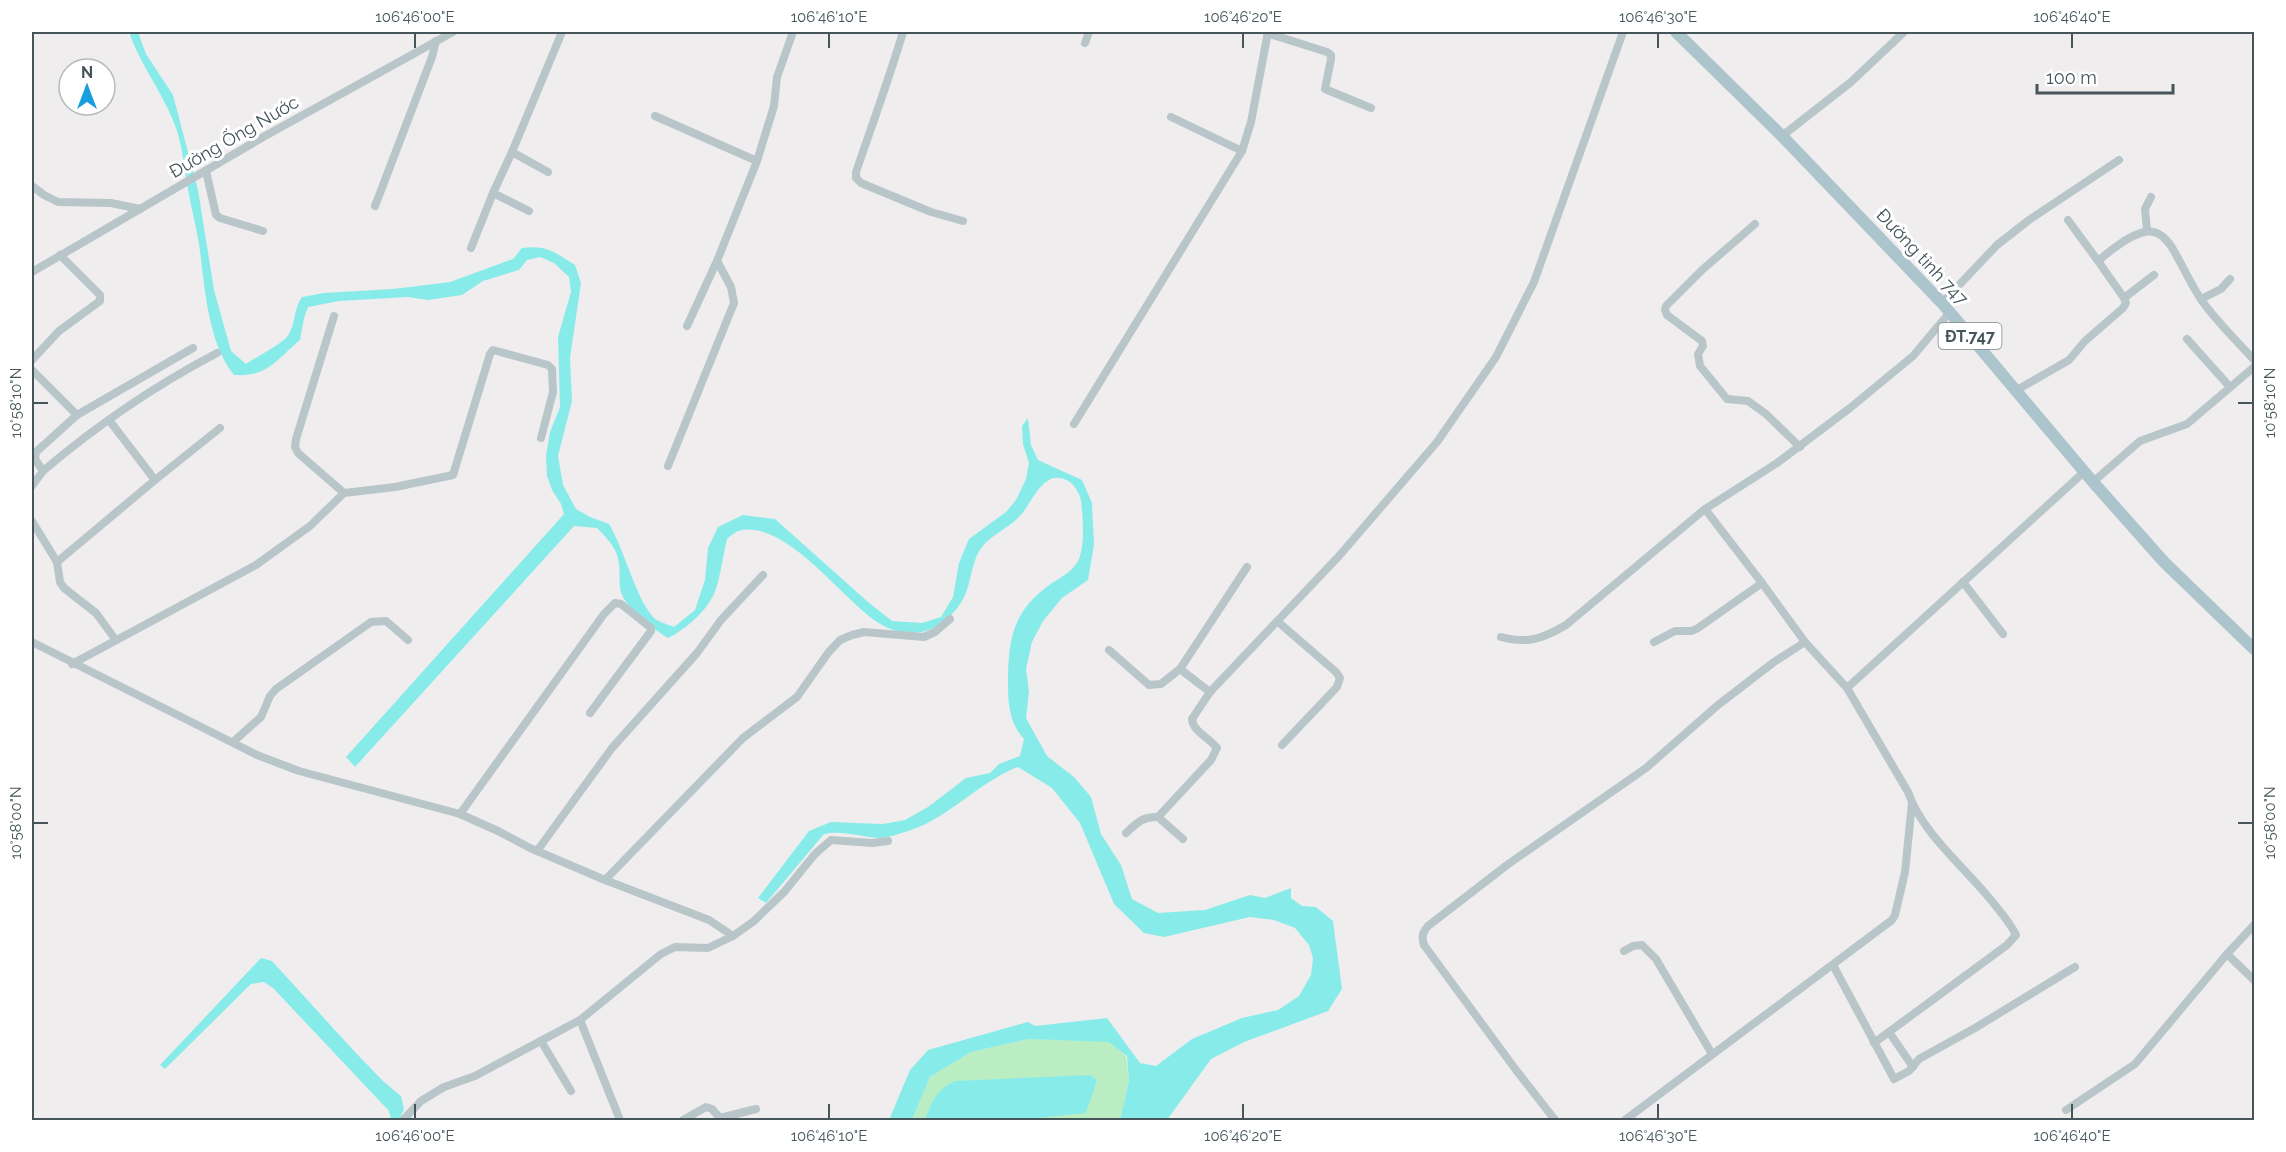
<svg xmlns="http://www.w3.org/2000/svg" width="2286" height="1152" font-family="Raleway,sans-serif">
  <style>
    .green { fill: #baeec2 }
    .water { fill: #87ece9 }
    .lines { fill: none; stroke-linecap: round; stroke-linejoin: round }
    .street { stroke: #b8c6ca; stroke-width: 8 }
    .primary { stroke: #acc4cc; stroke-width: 12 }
    .ticks { fill: none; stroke: #45555a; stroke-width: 2 }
    .labels { text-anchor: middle; stroke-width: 6; stroke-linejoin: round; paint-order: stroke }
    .shield { fill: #fff; stroke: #7d888c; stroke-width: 1.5 }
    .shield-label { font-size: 16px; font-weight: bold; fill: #45555a }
    .street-label { font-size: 18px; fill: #45555a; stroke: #fff }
    .neatline { fill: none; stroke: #45555a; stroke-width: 2 }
    .ticks-label { font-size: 15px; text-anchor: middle; fill: #45555a }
  </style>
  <rect width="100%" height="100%" fill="#f0edee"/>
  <polygon class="green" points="1029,1039 1109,1041 1126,1056 1129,1081 1120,1120 912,1120 930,1077 971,1052"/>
  <g class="water">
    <path d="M129,32H138L146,54L173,95L198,190L214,290L231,351L246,364C255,358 281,344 287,337C296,325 293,309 302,297L324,293L393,289L450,282L513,259L522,248C547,245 554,252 575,265L581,283L570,358L572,401L558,456L563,485L576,509L590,517L609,524C625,551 635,596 653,617C657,622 668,624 674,627L695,610L705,580L708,548L718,527L743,515L775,519L868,602L892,621L922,623L941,617L953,597L959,563L969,539L1006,512L1016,500L1026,479L1029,463L1023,444L1022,426L1028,418L1031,445L1038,460L1082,480L1092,503L1094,545L1088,580L1062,598L1043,621L1032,642L1026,669L1029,692L1026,718L1047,756L1074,777L1091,797L1101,834L1121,865L1132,899L1158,913L1205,910L1250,895L1265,898L1291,888V898L1302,906L1316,907L1333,921L1342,989L1328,1011L1244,1042L1211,1059L1167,1120H1120L1129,1081L1127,1056L1109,1042L1029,1039L971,1052L930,1077L912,1120H889L910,1070L928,1050L1028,1022L1035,1026L1107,1018L1140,1063L1156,1066L1192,1039L1242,1018L1278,1010L1299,996L1311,975L1313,958L1309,945L1295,928L1274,920L1250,917L1164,937L1144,933L1114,904L1080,823L1052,788L1018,767C980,781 950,817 911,830C901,833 889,838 879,838C860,837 843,830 824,834L766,903L758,898L809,831L831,822L883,824L905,820L928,807L966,778L990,773L999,764L1020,756L1024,739C1010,724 1008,705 1008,685C1008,639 1012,611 1052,583C1061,578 1075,569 1079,559C1085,543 1083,518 1081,501C1080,494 1075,486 1070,482C1043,465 1033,504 1018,518C1007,529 991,535 982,547C970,563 972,585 962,601C941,635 906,643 874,620C840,596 783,518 738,531C734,533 730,536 727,539C723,555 721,573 716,589C709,609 687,629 668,638C653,629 626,609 621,592C618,581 621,570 618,559C616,547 605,536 597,528L574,526L355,767L346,757L564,514L561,504L552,490L547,476L546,455L550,432L560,407L558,337L571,292L569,277L554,263L540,257L527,260L519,270L483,281L462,295L428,300L408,297L339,301L308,307L304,318L300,340C276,360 268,377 234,375C207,342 205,285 199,244C196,225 191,208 188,189C184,170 183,149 177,131C165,95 141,67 129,32Z"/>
    <polygon points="261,958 272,961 354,1051 383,1081 401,1096 404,1109 399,1120 391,1120 389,1111 273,988 264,982 251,984 165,1069 160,1065"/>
    <path d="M1090,1075L1097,1080L1086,1113L1017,1120H925C932,1101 936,1090 955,1081Z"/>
  </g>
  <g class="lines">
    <g class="street">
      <path d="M903,32C889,79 872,125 856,172V178L861,183L931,212L963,221"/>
      <polyline points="1267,33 1327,52 1331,55 1331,59 1325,89 1371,108"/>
      <polyline points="1085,43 1089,32"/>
      <polyline points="655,116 757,161"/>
      <polyline points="1171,117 1242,151"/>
      <polyline points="1782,136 1851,82 1904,32"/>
      <polyline points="512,152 493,193 529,211"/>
      <polyline points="206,171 216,215 220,218 263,231"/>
      <polyline points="548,172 512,152 562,32"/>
      <polyline points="32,186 44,195 58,202 111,203 140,209"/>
      <polyline points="375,206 432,57 436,41"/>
      <polyline points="2068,220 2098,261"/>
      <polyline points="1755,224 1702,270 1666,306 1665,310 1667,315 1702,341 1703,346 1698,354 1700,366 1727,399 1748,401 1766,414 1800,447"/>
      <polyline points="2147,231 2145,209 2151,197"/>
      <polyline points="471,248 493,193"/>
      <polyline points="32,272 265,136 453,32"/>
      <polyline points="2124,298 2154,275"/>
      <polyline points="2201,299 2221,289 2230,279"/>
      <polyline points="1942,303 1997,245 2029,220 2119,160"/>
      <polyline points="334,316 296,439 295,447 298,453 344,493"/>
      <polyline points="687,326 717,261"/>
      <polyline points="2187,339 2230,387"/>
      <polyline points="32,360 59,331 100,301 100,295 60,255"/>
      <polyline points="32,370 77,415 193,348"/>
      <path d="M2017,390L2069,360L2085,341L2123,308L2126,303L2124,298L2098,261C2168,201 2165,242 2200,298C2214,319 2237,341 2254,360"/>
      <path d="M77,415L36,452L35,459L43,471C96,426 156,385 217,353"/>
      <polyline points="1074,424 1242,151 1251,122 1268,32"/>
      <polyline points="668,466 734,303 731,287 717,261 757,161 774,106 777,77 793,32"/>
      <polyline points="155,480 220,428"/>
      <polyline points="2093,482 2140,441 2187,424 2254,367"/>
      <polyline points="32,486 43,471"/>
      <polyline points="1705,509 1762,583"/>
      <polyline points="32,521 57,562 155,480 109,420"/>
      <polyline points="57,562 60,582 64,588 96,613 115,639"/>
      <polyline points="1963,582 2003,634"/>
      <polyline points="1277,621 1336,672 1340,678 1337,687 1282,745"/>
      <path d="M1501,637C1528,644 1542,639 1566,625L1705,509L1777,463L1850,408L1913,356L1950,312"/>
      <polyline points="32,642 257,755 299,771 460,814 498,831 530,848 605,880 709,920 733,936"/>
      <polyline points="1654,642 1675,631 1692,631 1698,628 1762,583 1805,642"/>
      <polyline points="1109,650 1149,685 1161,684 1180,669 1210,692"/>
      <polyline points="72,664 256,565 310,526 344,493 395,487 453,475 490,354 493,350 548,365 552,369 553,392 541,438"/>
      <polyline points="1180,669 1247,567"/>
      <path d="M1847,688L1908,792C1922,834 1968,870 1995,905C2002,914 2011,924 2016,935L2007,945L1874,1043"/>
      <polyline points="233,742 261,717 270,696 276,689 371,622 386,621 408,640"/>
      <polyline points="460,814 604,614 615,603 621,604 651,628 651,631 590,713"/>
      <path d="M1126,833C1137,823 1143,816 1158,817"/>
      <path d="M1183,839L1158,817L1211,760L1217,748C1210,738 1193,732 1192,719L1210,692L1339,556L1437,442L1496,357L1534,282L1623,32"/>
      <polyline points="537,851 612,748 697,653 721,620 763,575"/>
      <polyline points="605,880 743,738 797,697 828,653 840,640 852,635 864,632 924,637 935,632 950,619"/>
      <polyline points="2254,925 2227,954 2254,980"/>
      <polyline points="1624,951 1633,946 1642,945 1656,959 1712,1054"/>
      <polyline points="1833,965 1894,1079 1909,1071 1919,1059 1975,1028 2075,967"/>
      <polyline points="580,1020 620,1120"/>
      <polyline points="1889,1032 1913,1067"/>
      <polyline points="541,1041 571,1091"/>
      <polyline points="2066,1110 2135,1064 2227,954"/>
      <polyline points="403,1120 421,1101 444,1087 475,1076 580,1020 661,954 675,947 708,948 733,936 754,921 784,892 815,854 831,840 872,843 888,841"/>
      <polyline points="683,1120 706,1107 712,1109 720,1118 756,1109"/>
      <path d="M1555,1120L1516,1070L1424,945C1421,936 1423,932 1428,926L1507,865L1646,768L1718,705L1774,662L1805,642L1847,688L2084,472"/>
      <polyline points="1625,1120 1892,920 1895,915 1905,872 1912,803"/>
    </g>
    <polyline class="primary" points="1676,32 1782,136 1942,303 2093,482 2164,562 2254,649"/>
  </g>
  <path class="ticks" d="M415,33V48M829,33V48M1243,33V48M1658,33V48M2072,33V48M33,403H48M2238,403H2253M33,823H48M2238,823H2253M415,1104V1119M829,1104V1119M1243,1104V1119M1658,1104V1119M2072,1104V1119"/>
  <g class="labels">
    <rect class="shield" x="1938.5" y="323" width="63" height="26" rx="4.5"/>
    <g class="shield-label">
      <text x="1970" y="342">ĐT.747</text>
    </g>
    <g class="street-label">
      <text transform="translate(234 137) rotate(-30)" y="6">Đường Ống Nước</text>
      <text transform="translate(1922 257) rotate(47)" y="6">Đường tỉnh 747</text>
    </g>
  </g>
  <rect width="2286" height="1152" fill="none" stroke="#ffffff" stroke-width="66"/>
  <g transform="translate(87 87)"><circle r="28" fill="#ffffff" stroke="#b5bbbd" stroke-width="1.5"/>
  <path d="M0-4.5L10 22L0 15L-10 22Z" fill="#189dde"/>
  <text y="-9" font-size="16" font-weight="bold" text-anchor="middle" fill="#45555a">N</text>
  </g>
  <path d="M2037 84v9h136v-9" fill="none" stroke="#45555a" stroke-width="3"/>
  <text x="2046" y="84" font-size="18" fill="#45555a" stroke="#ffffff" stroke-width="4.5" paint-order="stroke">100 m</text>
  <rect x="33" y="33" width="2220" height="1086" class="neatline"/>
  <g class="ticks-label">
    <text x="415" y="22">106°46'00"E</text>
    <text x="829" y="22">106°46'10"E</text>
    <text x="1243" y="22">106°46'20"E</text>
    <text x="1658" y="22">106°46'30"E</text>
    <text x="2072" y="22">106°46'40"E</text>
    <text transform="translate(16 403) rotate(-90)" y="5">10°58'10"N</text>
    <text transform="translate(2270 403) rotate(-90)" y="5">10°58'10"N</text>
    <text transform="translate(16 823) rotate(-90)" y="5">10°58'00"N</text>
    <text transform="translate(2270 823) rotate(-90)" y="5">10°58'00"N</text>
    <text x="415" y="1141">106°46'00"E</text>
    <text x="829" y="1141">106°46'10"E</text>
    <text x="1243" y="1141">106°46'20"E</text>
    <text x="1658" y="1141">106°46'30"E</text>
    <text x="2072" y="1141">106°46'40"E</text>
  </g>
</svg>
